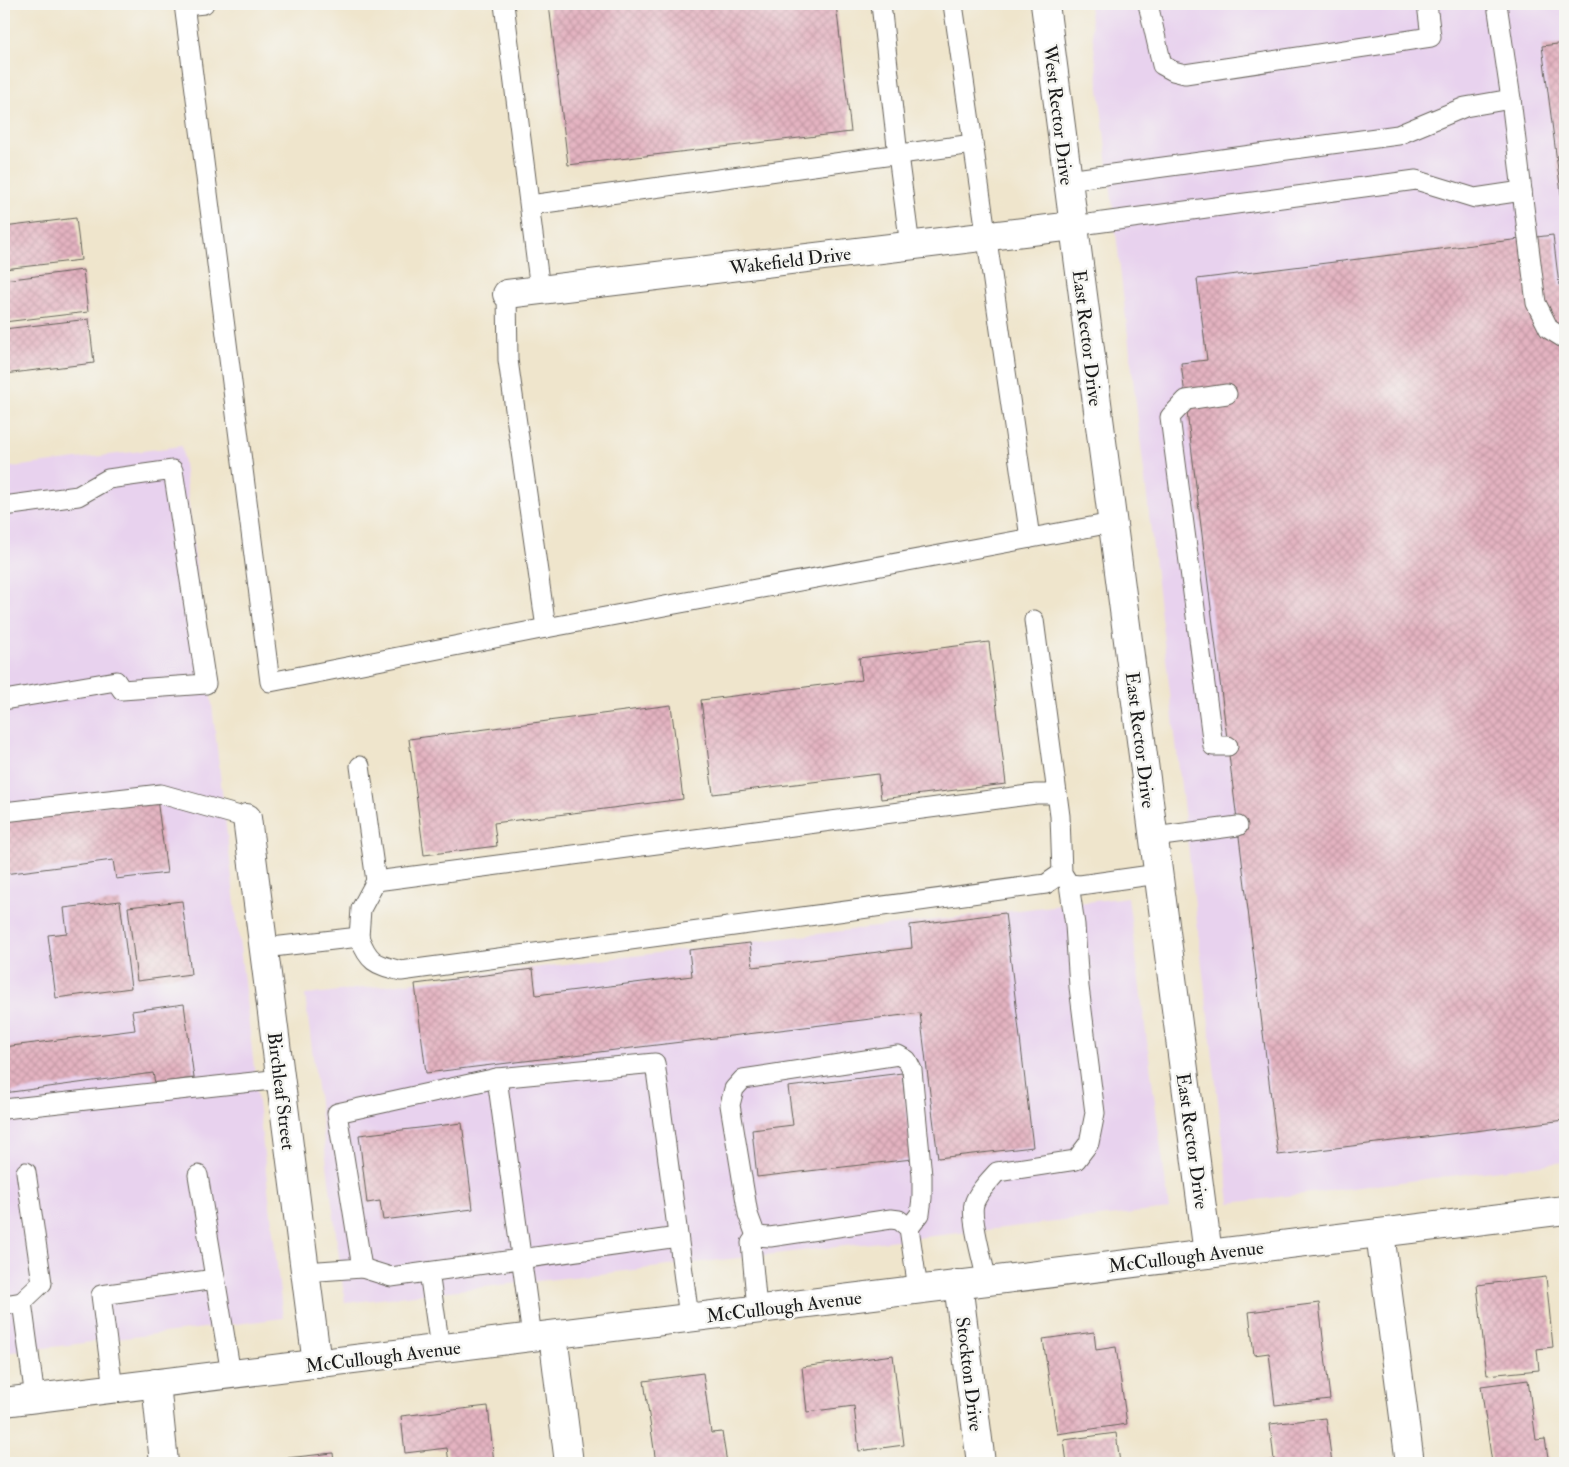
<svg xmlns="http://www.w3.org/2000/svg" width="1569" height="1467" font-family="'IM FELL Double Pica',serif">
  <style>
    .built { fill: #e8d2ee }
    .building { fill: url(#building-cross-hatch) }
    .lines { fill: none; stroke-linecap: round; stroke-linejoin: round }
    .service-casing { stroke: #66625a; stroke-width: 21 }
    .minor-casing { stroke: #66625a; stroke-width: 30 }
    .tertiary-casing { stroke: #66625a; stroke-width: 30 }
    .secondary-casing { stroke: #66625a; stroke-width: 30 }
    .service { stroke: #fff; stroke-width: 19 }
    .minor { stroke: #fff; stroke-width: 28 }
    .tertiary { stroke: #fff; stroke-width: 28 }
    .secondary { stroke: #fff; stroke-width: 28 }
    .labels { text-anchor: middle; stroke-width: 5; stroke-linejoin: round; paint-order: stroke }
    .street-label { font-size: 19px; fill: #1c1c1c; stroke: #f6f6f2 }
  </style>
  <defs>
    <pattern id="building-cross-hatch" width="8" height="8" patternUnits="userSpaceOnUse" patternTransform="scale(1.25)"><rect width="8" height="8" fill="#e4b3c1"/><path d="M0 0l8 8M0 8l8-8" fill="none" stroke="#c399a5"/></pattern>
  </defs>
  <rect width="100%" height="100%" fill="#f6f6f2"/>
  <filter id="ink" filterUnits="userSpaceOnUse"><feTurbulence type="fractalNoise" baseFrequency=".02" numOctaves="2"/><feDisplacementMap in="SourceGraphic" scale="10" xChannelSelector="R" yChannelSelector="G"/><feConvolveMatrix kernelMatrix="1 2 1 2 8 2 1 2 1" color-interpolation-filters="sRGB"/></filter>
  <filter id="wash" filterUnits="userSpaceOnUse"><feTurbulence type="fractalNoise" baseFrequency=".0096" numOctaves="4" result="noise"/><feDisplacementMap in="SourceGraphic" scale="20" xChannelSelector="R" yChannelSelector="G"/><feGaussianBlur stdDeviation="1.12" result="paint"/><feColorMatrix in="noise" values="0 0 0 0 0 0 0 0 0 0 0 0 0 0 0 0 0 1.4 0 .05"/><feComposite in="paint" operator="in"/></filter>
  <g filter="url(#wash)">
    <rect width="100%" height="100%" fill="#efe5cc"/>
    <g class="built">
      <polygon points="1089,4 1565,4 1565,1162 1230,1203"/>
      <polygon points="182,446 283,1318 4,1353 4,468"/>
      <polygon points="1128,897 1169,1209 345,1303 305,995"/>
    </g>
    <g id="blocks">
      <g class="building">
        <polygon points="549,4 836,4 851,132 568,165"/>
        <polygon points="1565,43 1565,216 1564,216 1542,46"/>
        <polygon points="76,218 81,260 4,269 4,227"/>
        <polygon points="1553,235 1559,285 1565,285 1565,1120 1278,1155 1181,363 1207,360 1197,279"/>
        <polygon points="83,270 88,312 4,322 4,280"/>
        <polygon points="89,319 94,363 4,374 4,329"/>
        <polygon points="989,642 1006,784 881,799 878,774 713,794 701,700 862,680 859,658"/>
        <polygon points="671,705 683,799 494,823 497,846 424,855 409,739"/>
        <polygon points="157,799 167,873 116,879 113,860 4,874 4,819"/>
        <polygon points="120,901 131,988 56,998 48,935 67,933 64,908"/>
        <polygon points="182,901 191,974 137,981 128,907"/>
        <polygon points="1005,913 1033,1147 938,1158 920,1013 426,1073 415,984 533,969 536,995 692,976 689,950 750,943 753,967 912,948 910,925"/>
        <polygon points="184,1004 194,1078 155,1083 153,1073 4,1093 4,1047 135,1030 132,1011"/>
        <polygon points="902,1073 912,1159 757,1177 752,1130 793,1125 788,1087"/>
        <polygon points="462,1123 473,1209 383,1220 380,1201 367,1203 359,1135"/>
        <polygon points="1546,1277 1553,1347 1537,1349 1539,1370 1487,1375 1477,1285"/>
        <polygon points="1319,1303 1330,1399 1275,1405 1269,1353 1254,1355 1249,1312"/>
        <polygon points="1094,1332 1096,1350 1116,1347 1127,1424 1057,1434 1043,1339"/>
        <polygon points="893,1355 904,1445 859,1451 854,1406 807,1412 802,1367"/>
        <polygon points="703,1373 711,1433 722,1432 727,1463 656,1463 644,1381"/>
        <polygon points="1528,1380 1536,1440 1545,1439 1549,1463 1492,1463 1481,1386"/>
        <polygon points="488,1406 494,1463 449,1463 447,1448 405,1453 401,1416"/>
        <polygon points="1326,1418 1332,1463 1258,1463 1258,1462 1274,1460 1270,1424"/>
        <polygon points="1116,1433 1120,1463 1067,1463 1064,1440"/>
        <polygon points="333,1453 334,1463 259,1463 259,1461"/>
      </g>
    </g>
  </g>
  <g filter="url(#ink)">
    <use href="#blocks" fill-opacity="0" stroke="#66625a" stroke-width="1"/>
    <g class="lines">
      <defs>
        <g id="service">
          <polyline points="184,4 270,682 546,628 1112,523"/>
          <polyline points="504,4 540,290"/>
          <polyline points="881,4 898,155 910,246"/>
          <polyline points="953,4 1030,538"/>
          <polyline points="1148,4 1162,65 1173,71 1185,74 1431,37 1427,4"/>
          <polyline points="185,6 204,4"/>
          <polyline points="1511,99 1522,191"/>
          <polyline points="1068,180 1398,135 1465,107 1511,99 1497,4"/>
          <polyline points="530,205 973,144"/>
          <polyline points="1073,226 1416,180 1475,198 1522,191 1536,303 1549,329 1565,339"/>
          <polyline points="507,294 508,360 546,628"/>
          <polyline points="1227,394 1186,400 1170,417 1213,746 1228,746"/>
          <polyline points="4,506 78,496 108,479 173,470 206,684 122,690 116,681 4,700"/>
          <polyline points="1034,620 1060,816 1062,873 1069,884 1080,885 1158,874"/>
          <polyline points="360,766 376,881"/>
          <polyline points="4,812 161,794 247,818"/>
          <polyline points="1154,837 1238,826"/>
          <polyline points="359,937 361,909 376,881 1036,794 1057,794"/>
          <path d="M264,948L359,937C369,963 375,964 401,971L1046,884L1062,873"/>
          <polyline points="497,1078 532,1337"/>
          <polyline points="4,1109 281,1079"/>
          <polyline points="198,1175 231,1374"/>
          <polyline points="909,1228 920,1214 922,1198 922,1176 912,1070 907,1060 898,1055 743,1079 734,1089 730,1105 748,1214 756,1236 770,1237 891,1219 899,1220 909,1228 918,1289"/>
          <polyline points="756,1236 751,1243 757,1309"/>
          <polyline points="362,1268 391,1277 678,1237"/>
          <polyline points="305,1272 362,1268 337,1113 497,1078 655,1063 689,1317"/>
          <polyline points="429,1272 440,1348"/>
          <path d="M987,1281C984,1266 970,1218 974,1204C977,1193 989,1181 997,1172L1076,1160L1089,1143L1095,1113L1079,987L1075,925L1069,884"/>
          <polyline points="22,1302 42,1283 26,1172"/>
          <polyline points="4,1305 22,1302 35,1398"/>
          <polyline points="113,1389 101,1295 215,1279"/>
        </g>
        <g id="minor">
          <polyline points="507,294 1073,226"/>
          <polyline points="247,818 317,1364"/>
          <polyline points="1380,1233 1410,1463"/>
          <polyline points="958,1284 981,1463"/>
          <polyline points="553,1335 569,1463"/>
          <polyline points="156,1383 164,1463"/>
        </g>
        <polyline id="tertiary" points="1045,4 1208,1254"/>
        <polyline id="secondary" points="4,1402 1565,1210"/>
      </defs>
      <use href="#service" class="service-casing"/>
      <use href="#minor" class="minor-casing"/>
      <use href="#tertiary" class="tertiary-casing"/>
      <use href="#secondary" class="secondary-casing"/>
      <use href="#service" class="service"/>
      <use href="#minor" class="minor"/>
      <use href="#tertiary" class="tertiary"/>
      <use href="#secondary" class="secondary"/>
    </g>
  </g>
  <g class="labels">
    <g class="street-label">
      <text transform="translate(1059 115) rotate(83)" y="7">West Rector Drive</text>
      <text transform="translate(790 260) rotate(-7)" y="7">Wakefield Drive</text>
      <text transform="translate(1088 338) rotate(83)" y="7">East Rector Drive</text>
      <text transform="translate(1141 740) rotate(83)" y="7">East Rector Drive</text>
      <text transform="translate(282 1091) rotate(83)" y="7">Birchleaf Street</text>
      <text transform="translate(1193 1141) rotate(82)" y="7">East Rector Drive</text>
      <text transform="translate(1186 1256) rotate(-7)" y="7">McCullough Avenue</text>
      <text transform="translate(784 1306) rotate(-7)" y="7">McCullough Avenue</text>
      <text transform="translate(383 1356) rotate(-7)" y="7">McCullough Avenue</text>
      <text transform="translate(970 1374) rotate(83)" y="7">Stockton Drive</text>
    </g>
  </g>
  <rect width="1569" height="1467" fill="none" stroke="#f6f6f2" stroke-width="20"/>
</svg>
